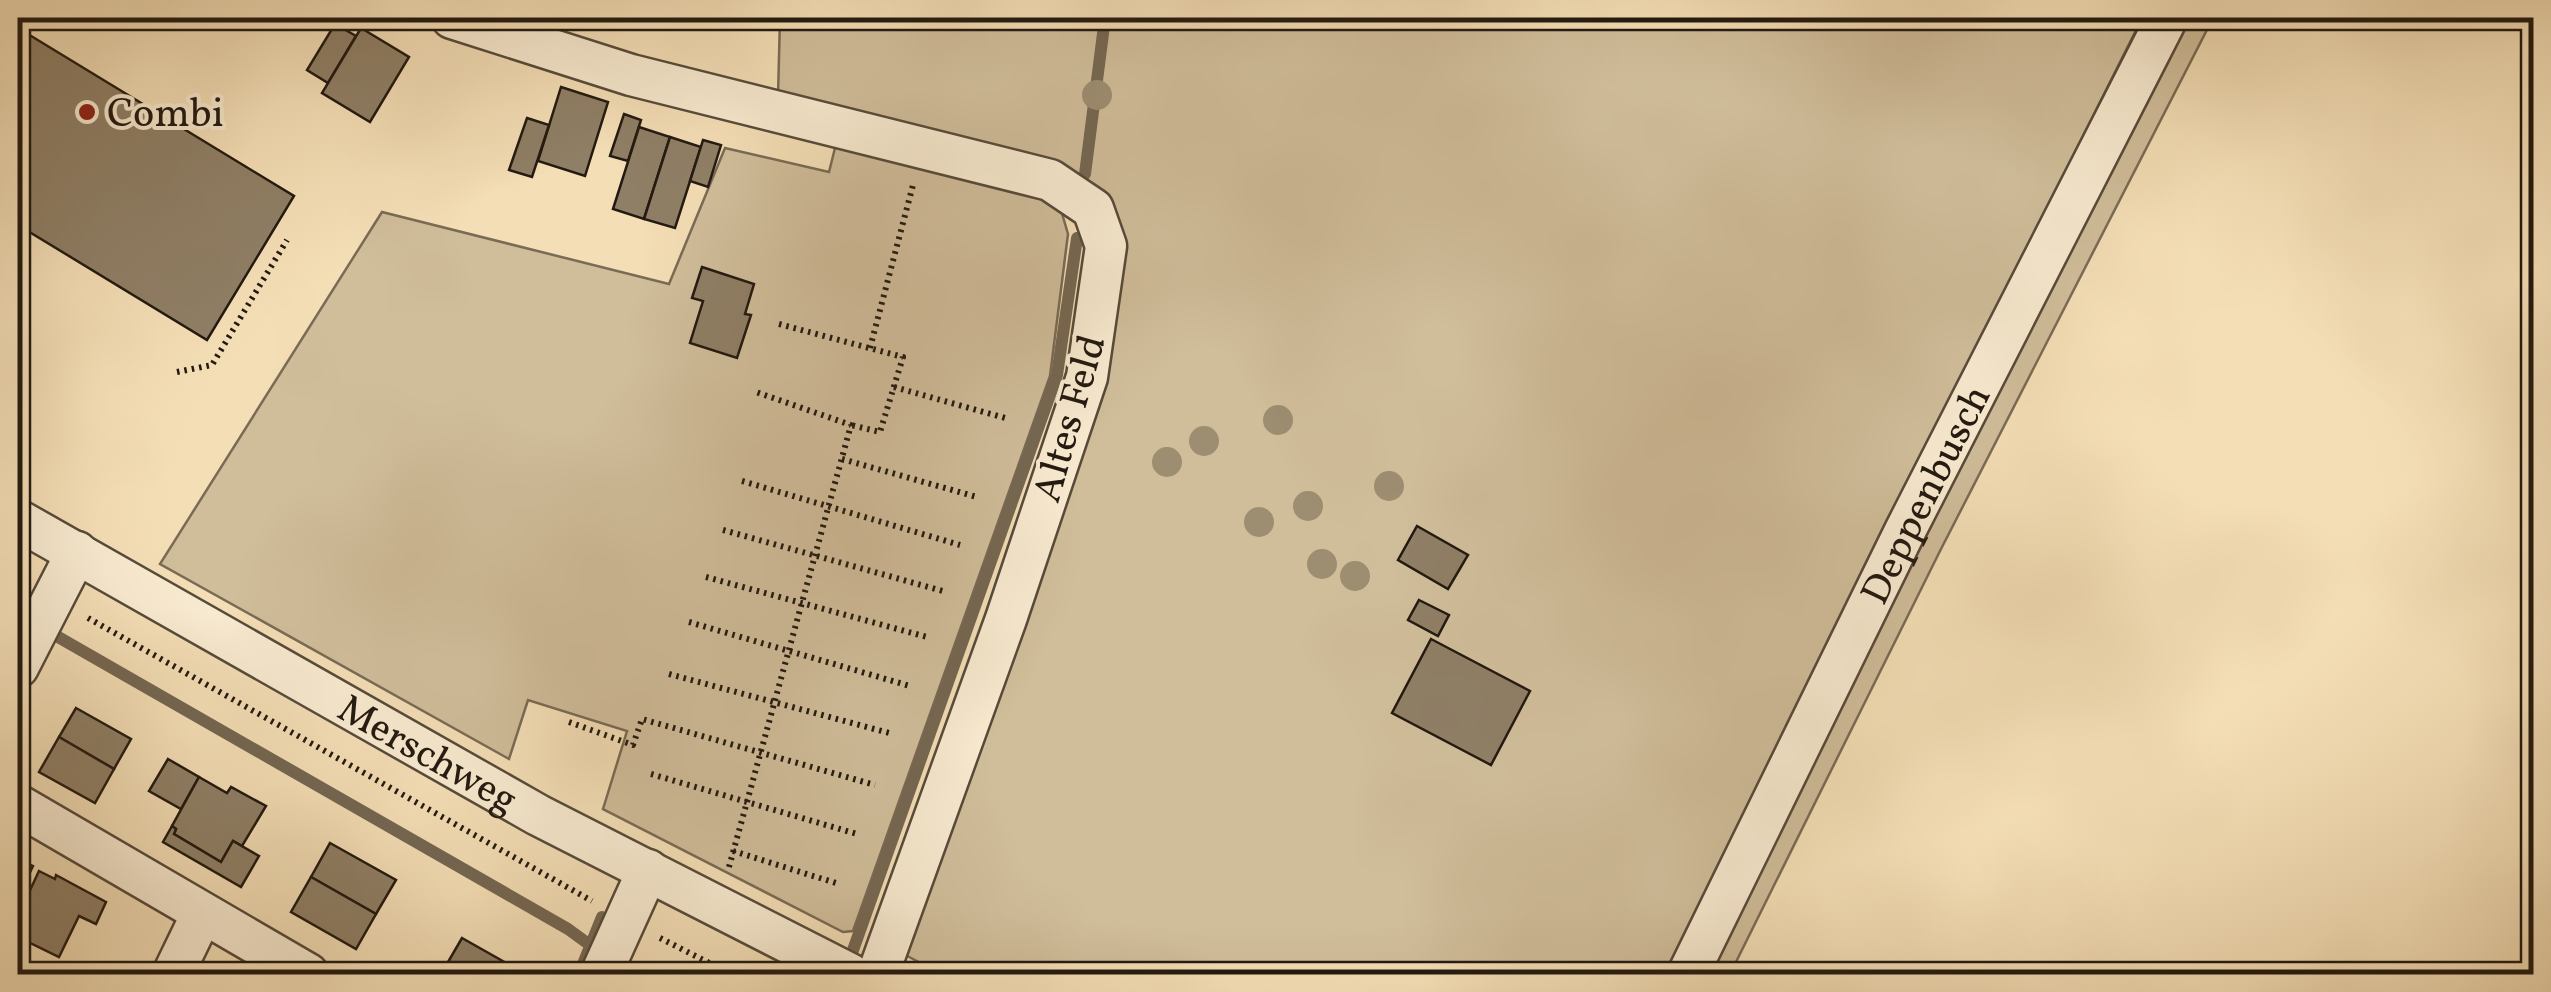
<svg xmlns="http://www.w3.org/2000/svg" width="2551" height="992" font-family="Vollkorn,serif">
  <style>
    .green { fill: #d0bd9a; stroke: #796b55; stroke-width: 2.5 }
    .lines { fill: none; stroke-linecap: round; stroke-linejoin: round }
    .stream { stroke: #756752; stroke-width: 12 }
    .building { fill: #8f7f66; stroke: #221910; stroke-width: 2.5 }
    .minor-casing { stroke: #564a3a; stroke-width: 45 }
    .path { stroke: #221910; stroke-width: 6; stroke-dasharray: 2.5 5; stroke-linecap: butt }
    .minor { stroke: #f8ead0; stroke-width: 40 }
    .tree { fill: #9d8d71 }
    .poi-dot { fill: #8f2418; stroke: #f8ead0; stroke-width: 4 }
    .labels { text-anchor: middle; stroke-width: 8; stroke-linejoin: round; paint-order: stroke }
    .poi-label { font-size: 40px; fill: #221910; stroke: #f8ead0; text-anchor: start }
    .street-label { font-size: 40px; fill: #221910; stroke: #f8ead0 }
  </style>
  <rect width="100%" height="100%" fill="#f4deb6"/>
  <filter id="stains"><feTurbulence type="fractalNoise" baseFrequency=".002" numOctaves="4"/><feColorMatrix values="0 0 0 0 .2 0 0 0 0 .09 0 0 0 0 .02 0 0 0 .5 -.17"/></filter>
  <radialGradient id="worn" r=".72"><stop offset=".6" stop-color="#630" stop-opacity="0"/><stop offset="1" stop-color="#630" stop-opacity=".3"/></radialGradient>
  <g class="green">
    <polygon points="780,18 2142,18 1666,974 941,974 898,951 1101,368 1100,191 778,96"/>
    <polygon points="2184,18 2213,18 1940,551 1730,974 1699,974"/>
    <polygon points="838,136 1059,203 1068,234 1050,376 853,931 843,932 603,809 627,731 528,700 509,759 160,564 382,212 669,284 725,148 829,172"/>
  </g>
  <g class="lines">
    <g class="stream">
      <polyline points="1085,174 1105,18"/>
      <polyline points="18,614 568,929 594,948"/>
      <polyline points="852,953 1057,375 1077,238"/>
      <polyline points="627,971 631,974"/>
      <polyline points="579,974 602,917"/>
    </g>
  </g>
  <g class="building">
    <polygon points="335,24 356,36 328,83 307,70"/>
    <polygon points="18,28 294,196 207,340 18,225"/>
    <polygon points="361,28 409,57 370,122 322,93"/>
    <polygon points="561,87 608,102 585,176 538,161"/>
    <polygon points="624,114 641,120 628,161 610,156"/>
    <polygon points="527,118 549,125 532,177 509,170"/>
    <polygon points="639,127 670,137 644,219 613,209"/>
    <polygon points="670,137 701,147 675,228 644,219"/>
    <polygon points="703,140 721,145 708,187 690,181"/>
    <polygon points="702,267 754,284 745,314 751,315 737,358 690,343 703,301 692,298"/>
    <polygon points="1417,526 1468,555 1448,589 1398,560"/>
    <polygon points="1419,600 1449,615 1438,636 1408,620"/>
    <polygon points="1431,639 1530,691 1491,765 1392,713"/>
    <polygon points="76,708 131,739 114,769 59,737"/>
    <polygon points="59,737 114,769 95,803 39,772"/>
    <polygon points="168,759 199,777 181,809 149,791"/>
    <polygon points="199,777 227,793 231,787 266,806 242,846 233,841 221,862 174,834 176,829 172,826"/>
    <polygon points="172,826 176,829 174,834 221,862 233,841 259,856 241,887 163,842"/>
    <polygon points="330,843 396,880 376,914 311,877"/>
    <polygon points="18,859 33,866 18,897"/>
    <polygon points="39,871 55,879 56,875 106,902 96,924 79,916 59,957 18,937 18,916"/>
    <polygon points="311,877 376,914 356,949 291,912"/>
    <polygon points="462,938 515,968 511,974 441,974"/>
  </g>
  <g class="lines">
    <defs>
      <g id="minor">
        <polyline points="452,18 631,75 1050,180 1093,209 1106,246 1087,377 1006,619 878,974"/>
        <path id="s1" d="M18,520L538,815L850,974"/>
        <polyline points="18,667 77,552"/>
        <polyline points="18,805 308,974"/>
        <polyline points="173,974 202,914"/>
        <polyline points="601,974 648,870"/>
        <path id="s2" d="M1688,974L1905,531L2167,18"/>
      </g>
    </defs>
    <use href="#minor" class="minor-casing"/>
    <g class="path">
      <polyline points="779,324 903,357 880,432 851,425"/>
      <polyline points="870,348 913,185"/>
      <polyline points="177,372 212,365 287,240"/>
      <polyline points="894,387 1009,419"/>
      <polyline points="842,459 977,497"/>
      <polyline points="742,481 960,545"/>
      <polyline points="723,530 943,591"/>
      <polyline points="706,577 927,637"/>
      <polyline points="88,618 592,901"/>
      <polyline points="689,622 910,686"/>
      <polyline points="669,674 893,734"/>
      <polyline points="569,722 633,745 642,719 875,785"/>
      <polyline points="651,774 857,834"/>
      <polyline points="733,851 839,884"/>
      <polyline points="729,867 851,425 756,392"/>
      <polyline points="660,938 731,974"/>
    </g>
    <use href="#minor" class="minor"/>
  </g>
  <g class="tree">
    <circle cx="1097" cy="95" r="15"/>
    <circle cx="1278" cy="420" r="15"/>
    <circle cx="1204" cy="441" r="15"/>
    <circle cx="1167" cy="462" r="15"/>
    <circle cx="1389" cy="486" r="15"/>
    <circle cx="1308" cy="506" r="15"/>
    <circle cx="1259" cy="522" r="15"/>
    <circle cx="1322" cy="564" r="15"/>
    <circle cx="1355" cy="576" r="15"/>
  </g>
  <circle class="poi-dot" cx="87" cy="112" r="10"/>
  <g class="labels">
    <g class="poi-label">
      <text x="107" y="126">Combi</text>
    </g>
    <g class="street-label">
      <text transform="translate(1068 418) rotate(-74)" y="14">Altes Feld</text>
      <text dy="14" stroke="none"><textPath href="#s2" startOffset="535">Deppenbusch</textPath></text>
      <text dy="14" stroke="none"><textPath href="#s1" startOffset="472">Merschweg</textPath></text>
    </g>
  </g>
  <rect width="2551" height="992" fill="none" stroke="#f4deb6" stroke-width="60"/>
  <rect x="20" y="20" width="2511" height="952" fill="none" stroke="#221910" stroke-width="5"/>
  <rect x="30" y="30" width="2491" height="932" fill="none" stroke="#221910" stroke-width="2.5"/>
  <rect width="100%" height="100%" filter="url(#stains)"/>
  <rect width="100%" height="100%" fill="url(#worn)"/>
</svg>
